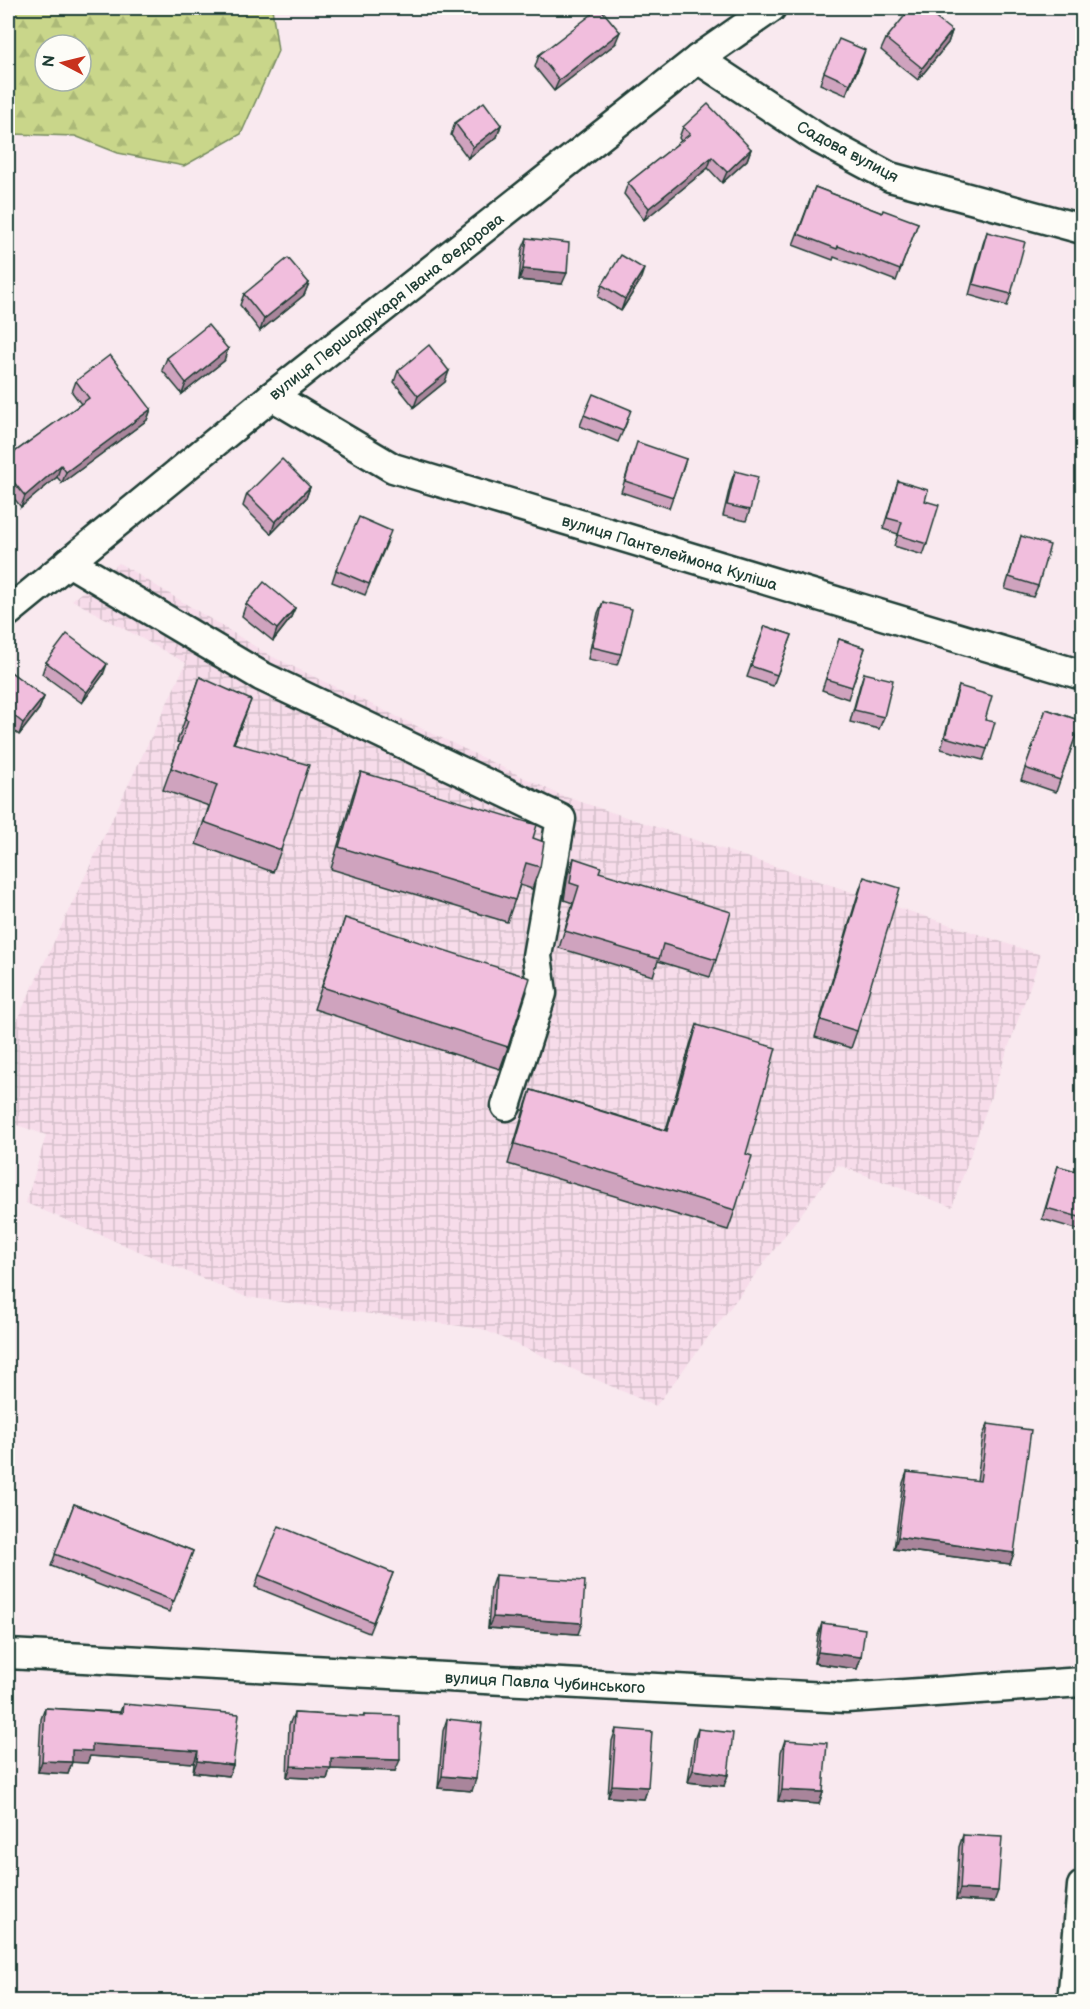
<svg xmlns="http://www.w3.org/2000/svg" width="1090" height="2009" font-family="'Balsamiq Sans',sans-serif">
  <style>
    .industrial { fill: url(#industrial-grid) }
    .forest { fill: url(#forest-firs); stroke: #748a5f; stroke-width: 1.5; fill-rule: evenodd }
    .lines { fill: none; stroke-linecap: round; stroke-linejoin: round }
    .minor-casing { stroke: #1f3d34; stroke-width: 33 }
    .minor { stroke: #fdfcf7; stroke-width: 28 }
    .wall { fill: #cfa3be; stroke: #1f3d34; stroke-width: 1.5 }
    .shaded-wall { fill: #a9859b; stroke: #1f3d34; stroke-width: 1.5 }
    .building { fill: #f1bedd; stroke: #1f3d34; stroke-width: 1.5 }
    .labels { text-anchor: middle; stroke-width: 6; stroke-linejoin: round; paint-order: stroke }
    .street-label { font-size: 16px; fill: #1f3d34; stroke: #fdfcf7 }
  </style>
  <defs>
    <pattern id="industrial-grid" width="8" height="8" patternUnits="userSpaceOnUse" patternTransform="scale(1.5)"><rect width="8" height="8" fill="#f7dcea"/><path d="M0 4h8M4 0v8" fill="none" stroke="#d3bec9"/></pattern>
    <pattern id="forest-firs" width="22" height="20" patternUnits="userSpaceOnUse" patternTransform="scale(1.5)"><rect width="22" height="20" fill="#c9d68a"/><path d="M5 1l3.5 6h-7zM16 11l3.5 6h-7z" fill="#acb978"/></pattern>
  </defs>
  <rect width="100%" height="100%" fill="#f9e9ef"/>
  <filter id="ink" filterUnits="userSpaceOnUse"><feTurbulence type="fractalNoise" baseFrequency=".0167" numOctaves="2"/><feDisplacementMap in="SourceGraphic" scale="12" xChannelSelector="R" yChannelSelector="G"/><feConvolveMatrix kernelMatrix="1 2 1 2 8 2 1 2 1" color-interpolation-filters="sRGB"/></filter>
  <g filter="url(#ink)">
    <polygon class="industrial" points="119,563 269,655 560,795 1041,955 952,1207 838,1165 656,1406 482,1329 246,1297 26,1203 46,1135 8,1122 8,1039 186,663 72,600"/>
    <path class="forest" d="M8,8H272L278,51L241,134L184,166L118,153L75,136L12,134L8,151ZM45,45H81V81H45Z"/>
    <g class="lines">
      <defs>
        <g id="minor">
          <polyline points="698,59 819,139 890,177 1082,229"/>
          <polyline points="272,396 393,468 1082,675"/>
          <polyline points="69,562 261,676 561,819 537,956 542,993 506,1106"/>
          <polyline points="8,612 272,396 698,59 771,8"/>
          <polyline points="8,1654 846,1698 1082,1682"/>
          <polyline points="1072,2002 1082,1886"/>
        </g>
      </defs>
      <use href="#minor" class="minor-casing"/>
      <use href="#minor" class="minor"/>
    </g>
    <g class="wall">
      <polygon points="952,31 948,43 918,80 881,50 886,39"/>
      <polygon points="615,44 554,91 535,67 539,55"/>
      <polygon points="861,62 846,95 820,84 824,72"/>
      <polygon points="455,123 501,125 497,137 468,158 451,135"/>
      <polygon points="683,127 751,149 747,160 722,183 708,168 644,220 624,194 628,183 681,141 679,138"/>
      <polygon points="815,187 882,213 918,223 896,281 834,257 833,260 793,245"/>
      <polygon points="987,232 1011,294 1007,306 969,295 983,244"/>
      <polygon points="527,238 562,284 519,280 522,250"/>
      <polygon points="640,281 621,311 598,297 602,285"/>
      <polygon points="309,283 304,295 260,331 240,305 244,294"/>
      <polygon points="167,358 224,361 182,394 162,370"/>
      <polygon points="398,371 445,382 414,407 394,382"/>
      <polygon points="76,381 151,409 147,420 62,483 57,477 21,507 8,491 8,457 81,404 72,392"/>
      <polygon points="584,415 627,422 618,442 580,426"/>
      <polygon points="633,454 686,459 669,508 621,492"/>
      <polygon points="735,471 750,510 746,521 723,516 731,482"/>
      <polygon points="898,481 927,544 923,555 894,546 898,534 883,529"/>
      <polygon points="310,487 306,498 271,534 243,506 247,494"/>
      <polygon points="1021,536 1038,586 1033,597 1005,589"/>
      <polygon points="387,543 365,595 332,582 336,570"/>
      <polygon points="603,602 621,654 617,665 588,659 598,613"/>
      <polygon points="246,604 295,608 290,619 273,641 242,616"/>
      <polygon points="765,626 792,635 773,686 747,677"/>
      <polygon points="839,639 865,648 848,699 822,690"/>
      <polygon points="46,662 103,675 82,703 42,674"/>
      <polygon points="8,670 44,697 39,709 19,735 8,726"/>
      <polygon points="864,673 884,717 879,729 850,722 860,685"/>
      <polygon points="200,677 243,721 234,743 281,850 273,872 196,844 209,806 163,790 180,743 177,742"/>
      <polygon points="959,686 985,720 987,749 983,760 941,749 955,698"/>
      <polygon points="1046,709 1081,721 1056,792 1021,780"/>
      <polygon points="361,772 533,838 540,867 532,889 520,885 507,922 331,869 353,794"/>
      <polygon points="574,858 599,872 716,960 710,977 658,961 653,976 559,948 573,903 564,900 568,874"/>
      <polygon points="864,877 857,1031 851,1048 815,1037 858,894"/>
      <polygon points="345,918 508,1047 500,1069 314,1009"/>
      <polygon points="697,1025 746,1154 735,1210 728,1230 508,1164 524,1110 531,1090 666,1130 690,1045"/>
      <polygon points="1058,1166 1083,1173 1083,1231 1042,1219"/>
      <polygon points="988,1424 1014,1553 1010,1564 894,1549 903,1483 907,1472 977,1481 983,1435"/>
      <polygon points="74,1504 193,1551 169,1612 51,1566"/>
      <polygon points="393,1573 369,1633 255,1587 259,1575"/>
      <polygon points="495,1575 578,1634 488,1628 491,1587"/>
      <polygon points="822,1623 861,1657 857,1669 814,1663 818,1635"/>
      <polygon points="123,1704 233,1765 229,1776 193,1772 194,1763 90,1756 87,1763 72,1762 68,1774 38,1772 41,1719 45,1708 120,1712"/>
      <polygon points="294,1713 363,1717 364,1715 395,1771 330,1769 327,1779 287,1777 289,1725"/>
      <polygon points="447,1719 472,1791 438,1788 443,1731"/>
      <polygon points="616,1729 648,1787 644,1799 608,1797 612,1741"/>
      <polygon points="698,1729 724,1786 688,1782 694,1740"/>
      <polygon points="785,1740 819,1804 778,1801 781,1752"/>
      <polygon points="963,1835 994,1902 956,1900 959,1847"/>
    </g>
    <g class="shaded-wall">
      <polygon points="952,31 948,43 918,80 922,68"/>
      <polygon points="620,32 615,44 554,91 559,80"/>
      <polygon points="865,50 861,62 846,95 850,84"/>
      <polygon points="501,125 497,137 468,158 473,147"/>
      <polygon points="751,149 747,160 722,183 727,172"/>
      <polygon points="712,157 708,168 644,220 649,208"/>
      <polygon points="523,269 567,273 562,284 519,280"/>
      <polygon points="644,269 640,281 621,311 625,299"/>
      <polygon points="309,283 304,295 260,331 264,319"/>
      <polygon points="228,349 224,361 182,394 186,383"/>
      <polygon points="449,371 445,382 414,407 418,396"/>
      <polygon points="151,409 147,420 62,483 66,472"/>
      <polygon points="61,465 57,477 21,507 25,496"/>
      <polygon points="310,487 306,498 271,534 275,522"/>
      <polygon points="295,608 290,619 273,641 277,629"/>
      <polygon points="107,664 103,675 82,703 87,692"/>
      <polygon points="44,697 39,709 19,735 23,723"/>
      <polygon points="251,700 243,721 225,765 233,743"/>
      <polygon points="898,1537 1014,1553 1010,1564 894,1549"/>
      <polygon points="493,1617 582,1623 578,1634 488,1628"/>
      <polygon points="818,1652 861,1657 857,1669 814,1663"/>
      <polygon points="92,1744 198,1751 194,1763 90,1756 87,1763 68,1762 72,1750"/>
      <polygon points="331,1758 400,1760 395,1771 330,1769 327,1779 287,1777 291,1766"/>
      <polygon points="42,1761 72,1762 68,1774 38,1772"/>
      <polygon points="197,1761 233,1765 229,1776 193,1772"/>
      <polygon points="693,1770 728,1775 724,1786 688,1782"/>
      <polygon points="442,1776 476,1779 472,1791 438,1788"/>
      <polygon points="612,1785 648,1787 644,1799 608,1797"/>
      <polygon points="782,1790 823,1792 819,1804 778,1801"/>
      <polygon points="960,1889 998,1891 994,1902 956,1900"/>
    </g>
    <g class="building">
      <polygon points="600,8 620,32 559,80 539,55"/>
      <polygon points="911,8 923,8 952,31 922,68 886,39"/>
      <polygon points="839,39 865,50 850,84 824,72"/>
      <polygon points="484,102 501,125 473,147 455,123"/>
      <polygon points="708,104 751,149 727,172 712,157 649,208 628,183 690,134 683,127"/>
      <polygon points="815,187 882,213 883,210 918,223 900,270 838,246 837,249 798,234"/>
      <polygon points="987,232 1025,242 1011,294 973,284"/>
      <polygon points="527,238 569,243 567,273 523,269"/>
      <polygon points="621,255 644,269 625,299 602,285"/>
      <polygon points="288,258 309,283 264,319 244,294"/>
      <polygon points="208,325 228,349 186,383 167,358"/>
      <polygon points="429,345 449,371 418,396 398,371"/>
      <polygon points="110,355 151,409 66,472 61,465 25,496 8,475 8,457 89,398 76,381"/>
      <polygon points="593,394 631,410 623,431 584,415"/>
      <polygon points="637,442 686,459 673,497 625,481"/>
      <polygon points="282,459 310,487 275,522 247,494"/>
      <polygon points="735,471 758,477 750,510 727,505"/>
      <polygon points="898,481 928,490 925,501 939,505 927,544 898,535 902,522 887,518"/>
      <polygon points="359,517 391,531 369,584 336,570"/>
      <polygon points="1021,536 1050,545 1038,586 1009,577"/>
      <polygon points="264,582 295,608 277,629 246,604"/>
      <polygon points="603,602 632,609 621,654 592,647"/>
      <polygon points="765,626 792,635 777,675 751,666"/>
      <polygon points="67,634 107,664 87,692 46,662"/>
      <polygon points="839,639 865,648 852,687 826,679"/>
      <polygon points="8,670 44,697 23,723 8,711"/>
      <polygon points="864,673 893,680 884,717 854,710"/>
      <polygon points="200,677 251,700 233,743 309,765 281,850 204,822 217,785 171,768 188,721 185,720"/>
      <polygon points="959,686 992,696 985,720 995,722 987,749 945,737"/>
      <polygon points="1046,709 1081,721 1060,780 1025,768"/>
      <polygon points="361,772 537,825 533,838 544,842 540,867 526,863 515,900 339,847"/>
      <polygon points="574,858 601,867 599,872 731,912 716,960 663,944 659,959 565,931 579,886 570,883"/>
      <polygon points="864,877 900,888 857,1031 821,1020"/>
      <polygon points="345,918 530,978 508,1047 322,987"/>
      <polygon points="697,1025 776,1048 746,1154 752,1156 735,1210 515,1144 531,1090 667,1131"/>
      <polygon points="1058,1166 1083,1173 1083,1218 1046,1208"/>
      <polygon points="988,1424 1031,1430 1014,1553 898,1537 907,1472 980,1481"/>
      <polygon points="74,1504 193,1551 174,1601 55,1554"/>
      <polygon points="279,1526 393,1573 373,1622 259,1575"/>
      <polygon points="495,1575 585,1581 582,1623 493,1617"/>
      <polygon points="822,1623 865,1629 861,1657 818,1652"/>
      <polygon points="123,1704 239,1714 233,1765 197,1761 198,1751 92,1744 92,1751 72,1750 72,1762 42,1761 45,1708 122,1713"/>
      <polygon points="294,1713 364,1717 364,1715 400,1716 400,1760 331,1758 331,1768 291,1766"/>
      <polygon points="447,1719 482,1723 476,1779 442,1776"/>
      <polygon points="616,1729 652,1732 648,1787 612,1785"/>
      <polygon points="698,1729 733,1733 728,1775 693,1770"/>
      <polygon points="785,1740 827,1743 823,1792 782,1790"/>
      <polygon points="963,1835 1002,1837 998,1891 960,1889"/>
    </g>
  </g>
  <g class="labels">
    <g class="street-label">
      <text transform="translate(848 151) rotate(28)" y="6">Садова вулиця</text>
      <text transform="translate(386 306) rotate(-38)" y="6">вулиця Першодрукаря Івана Федорова</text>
      <text transform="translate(670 552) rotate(17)" y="6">вулиця Пантелеймона Куліша</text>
      <text transform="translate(545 1682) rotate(3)" y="6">вулиця Павла Чубинського</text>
    </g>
  </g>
  <rect width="1090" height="2009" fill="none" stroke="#fdfcf7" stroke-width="30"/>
  <rect x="15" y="15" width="1060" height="1979" fill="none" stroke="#1f3d34" stroke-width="2" filter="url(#ink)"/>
  <g transform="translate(63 63) rotate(277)"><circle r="28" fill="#fdfcf7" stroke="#a4b0a9" stroke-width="1.5"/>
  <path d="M0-4.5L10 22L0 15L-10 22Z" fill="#c8321e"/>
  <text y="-9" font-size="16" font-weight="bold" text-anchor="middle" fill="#1f3d34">N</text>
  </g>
</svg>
